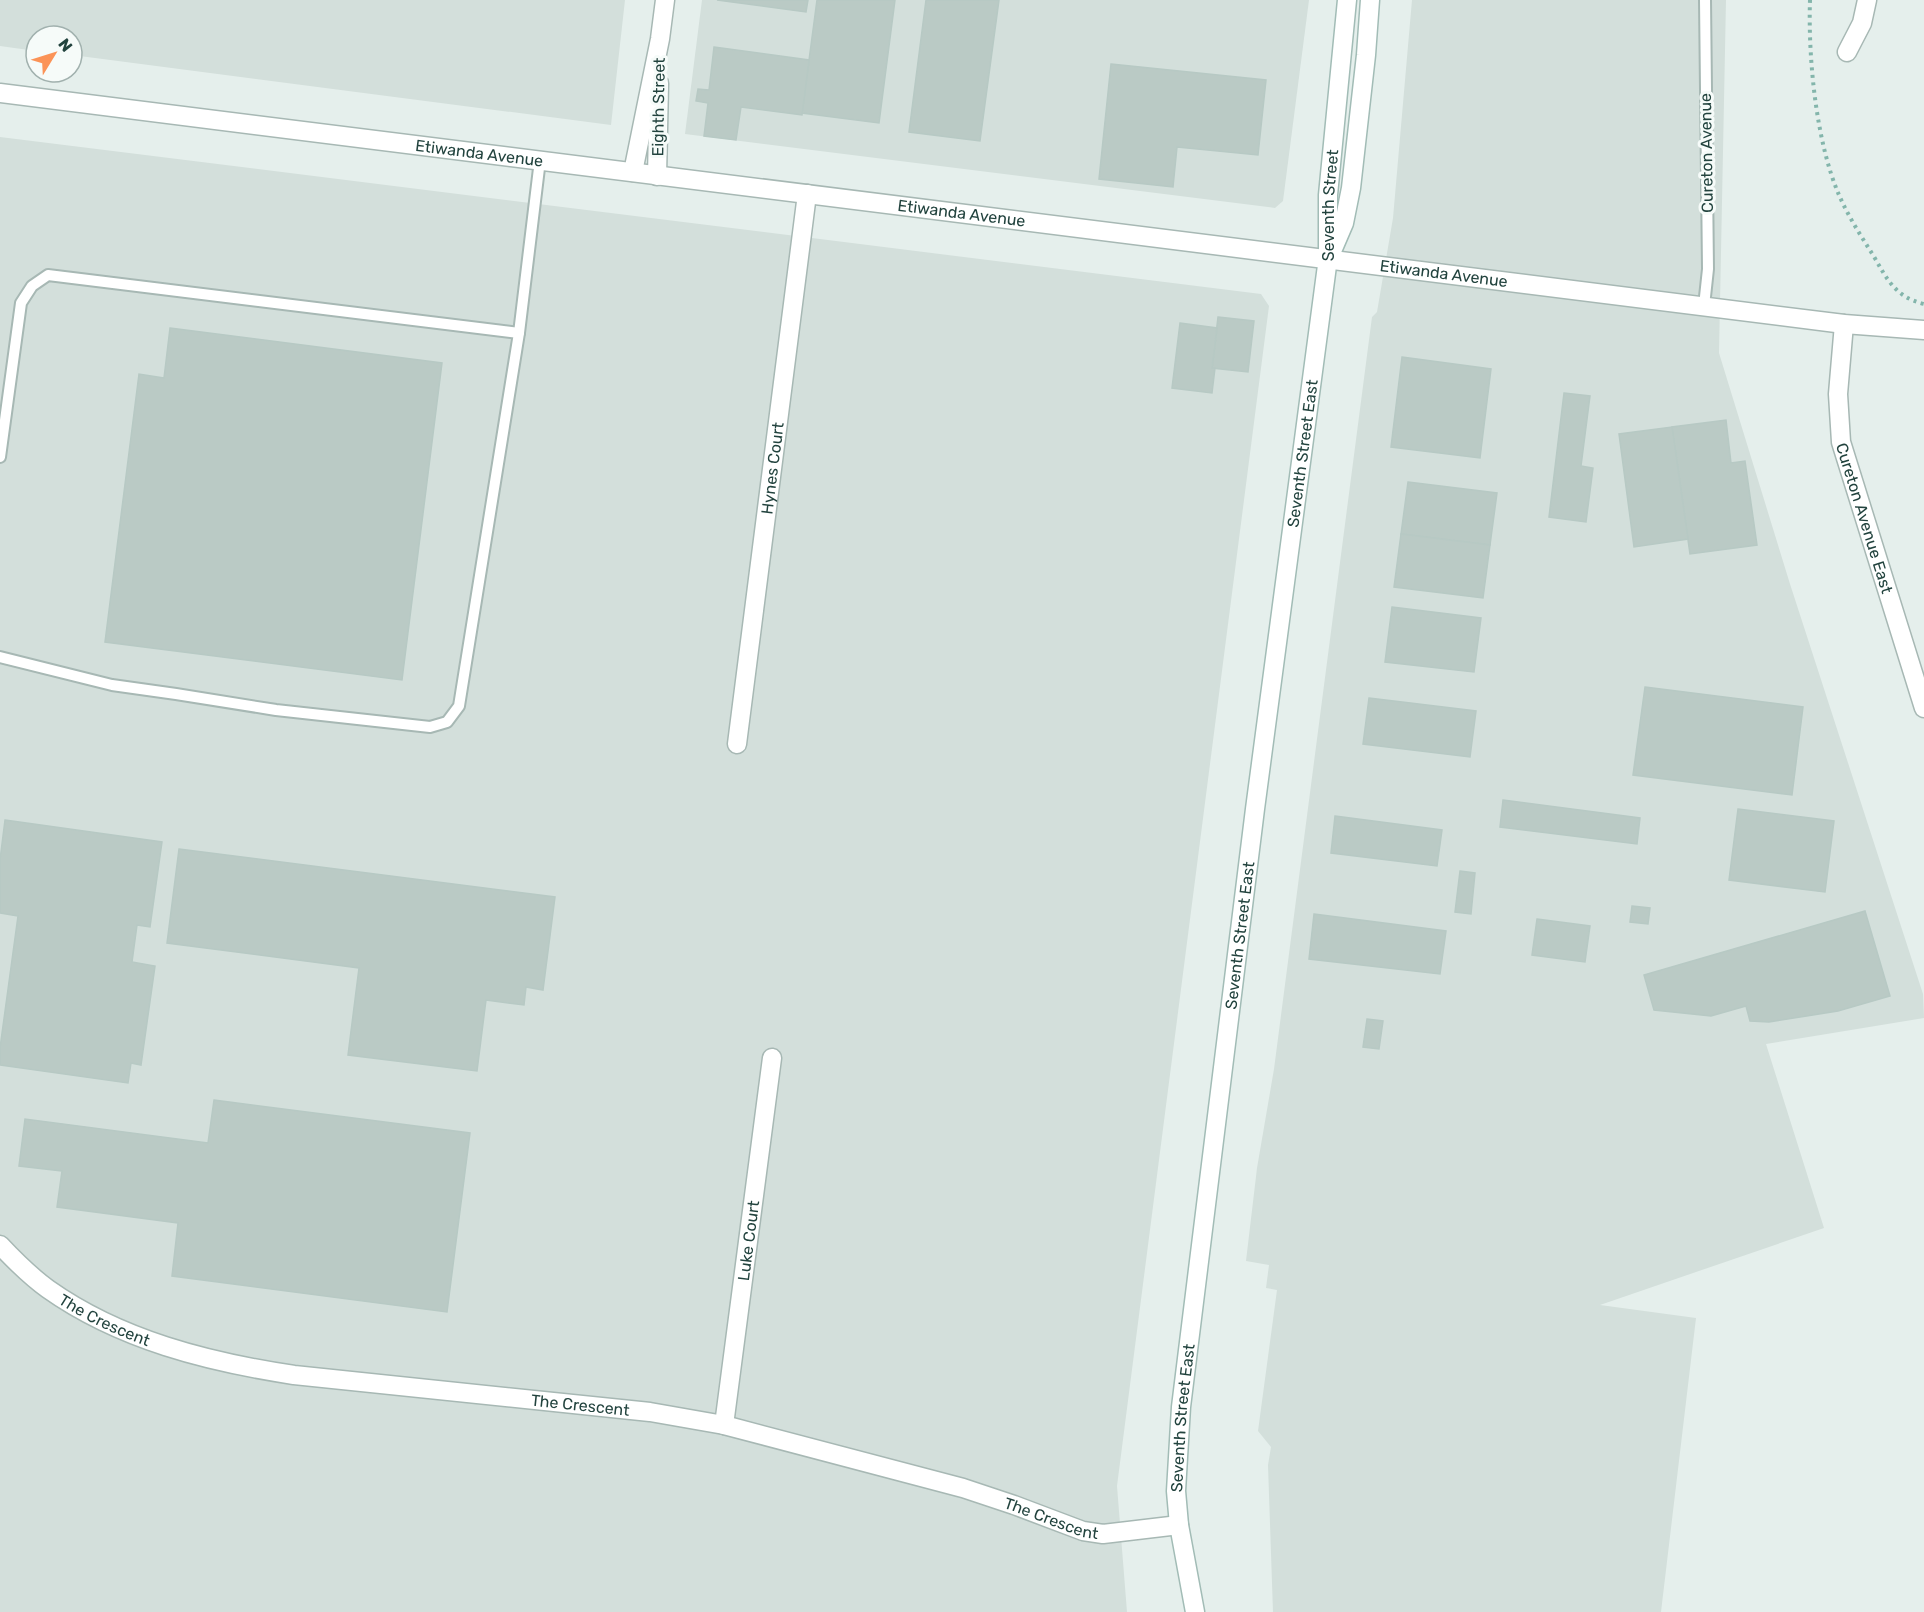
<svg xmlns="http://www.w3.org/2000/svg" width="1924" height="1612" font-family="Rubik,sans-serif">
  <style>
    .built { fill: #d3dfdb }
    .building { fill: #bacac5; stroke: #b7c9c4; stroke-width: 1.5 }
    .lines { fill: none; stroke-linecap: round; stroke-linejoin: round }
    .service-casing { stroke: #a7b8b4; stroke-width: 14 }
    .minor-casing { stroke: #a7b8b4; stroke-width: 21 }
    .tertiary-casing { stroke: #a7b8b4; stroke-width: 21 }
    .secondary-casing { stroke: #a2bcb6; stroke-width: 21 }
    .path { stroke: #83b5ab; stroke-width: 4; stroke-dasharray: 3 4.5; stroke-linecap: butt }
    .service { stroke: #fff; stroke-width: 10 }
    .minor { stroke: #fff; stroke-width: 18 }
    .tertiary { stroke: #fff; stroke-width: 18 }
    .secondary { stroke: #fff; stroke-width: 18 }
    .labels { text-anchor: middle; stroke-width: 6; stroke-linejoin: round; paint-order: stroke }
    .street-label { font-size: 16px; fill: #22433e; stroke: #f6fbf9 }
  </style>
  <rect width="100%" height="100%" fill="#e5efec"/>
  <g class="built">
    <polygon points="0,0 625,0 611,125 72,55 72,36 36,36 36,51 0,46"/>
    <polygon points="702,0 1309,0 1283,201 1275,208 685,134"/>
    <polygon points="1412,0 1726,0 1719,353 1790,584 1923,994 1924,1018 1766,1044 1824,1228 1600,1305 1696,1318 1661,1612 1273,1612 1268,1465 1271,1447 1258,1431 1277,1290 1266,1288 1269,1265 1246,1261 1257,1168 1274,1069 1372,317 1377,312 1393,218"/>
    <polygon points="0,137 1261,294 1269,306 1117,1486 1127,1612 0,1612"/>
  </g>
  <g class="building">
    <polygon points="717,0 808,0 806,12"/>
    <polygon points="817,0 895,0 879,123 802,113"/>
    <polygon points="926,0 999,0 980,141 909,132"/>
    <polygon points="714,47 809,60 802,115 741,107 736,140 704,136 708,103 696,101 698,89 709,90"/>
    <polygon points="1111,64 1266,80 1258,155 1177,147 1173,187 1099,179"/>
    <polygon points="1218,317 1254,321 1248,372 1212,368"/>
    <polygon points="1180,323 1217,328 1212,368 1215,368 1212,393 1172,388"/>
    <polygon points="170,328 442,363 402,680 105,642 139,374 164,378"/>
    <polygon points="1402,357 1491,369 1480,458 1391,447"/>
    <polygon points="1564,393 1590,396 1581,466 1593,468 1586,522 1549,517"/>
    <polygon points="1726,420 1731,463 1745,461 1757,545 1690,554 1672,427"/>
    <polygon points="1672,427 1688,539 1634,547 1619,434"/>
    <polygon points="1408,482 1497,493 1490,545 1401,534"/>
    <polygon points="1401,534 1490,545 1483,598 1394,587"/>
    <polygon points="1392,607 1481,618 1474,672 1385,662"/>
    <polygon points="1645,687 1803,707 1792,795 1633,775"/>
    <polygon points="1369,698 1476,711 1470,757 1363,744"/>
    <polygon points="1503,800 1640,818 1637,844 1500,827"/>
    <polygon points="1738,809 1834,821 1825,892 1729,880"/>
    <polygon points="1335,816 1442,830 1437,866 1331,853"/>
    <polygon points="5,820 162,842 150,927 137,925 132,962 155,966 141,1065 131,1063 128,1083 0,1065 0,1048 18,916 0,913 0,860"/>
    <polygon points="179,849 555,897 543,990 526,987 524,1005 486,1000 477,1071 348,1055 359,968 167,943"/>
    <polygon points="1460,871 1475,873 1471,914 1455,912"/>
    <polygon points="1632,906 1650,908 1648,924 1630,922"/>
    <polygon points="1865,911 1890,996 1838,1011 1769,1022 1750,1021 1746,1006 1711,1016 1654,1010 1644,975"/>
    <polygon points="1314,914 1446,931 1440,974 1309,959"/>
    <polygon points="1537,919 1590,926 1585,962 1532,955"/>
    <polygon points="1367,1019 1383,1021 1379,1049 1363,1047"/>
    <polygon points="214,1100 470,1133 447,1312 172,1276 178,1223 57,1207 62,1171 19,1166 25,1119 208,1143"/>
  </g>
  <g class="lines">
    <defs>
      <g id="service">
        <polyline points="1704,306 1708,269 1705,0"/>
        <polyline points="0,457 21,303 32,286 48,275 519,333"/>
        <polyline points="0,657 112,685 176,694 276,710 430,727 447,722 459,706 519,333 540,160"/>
      </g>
      <g id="minor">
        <polyline points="1847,52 1862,23 1867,0"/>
        <path id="s1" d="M1844,324L1838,394L1841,442L1924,708"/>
        <path id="s2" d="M737,744L807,194"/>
        <path id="s3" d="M0,1245C15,1261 30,1276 48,1289C120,1340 208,1362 294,1375L650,1412L724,1425L963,1488L1014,1505L1083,1531L1103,1534L1179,1525"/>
        <path id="s4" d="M724,1425L772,1058"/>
      </g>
      <g id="tertiary">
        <path id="s5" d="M0,93C615,170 1230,245 1844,324L1924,330"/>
        <polyline points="633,172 660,39 665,0"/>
        <polyline points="657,176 659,83"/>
      </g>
      <g id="secondary">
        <polyline points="1332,251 1344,223 1351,188 1366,55 1370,0"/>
        <path id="s6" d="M1195,1612L1179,1525L1176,1491L1181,1407L1255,809L1328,258V195L1347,0"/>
      </g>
    </defs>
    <use href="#service" class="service-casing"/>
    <use href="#minor" class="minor-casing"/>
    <use href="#tertiary" class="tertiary-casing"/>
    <use href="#secondary" class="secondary-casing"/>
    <path class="path" d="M1810,0C1808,57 1816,142 1839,195C1848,216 1861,236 1873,255C1887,279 1895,297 1924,304"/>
    <use href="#service" class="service"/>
    <use href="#minor" class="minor"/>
    <use href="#tertiary" class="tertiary"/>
    <use href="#secondary" class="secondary"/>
  </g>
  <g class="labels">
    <g class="street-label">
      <text transform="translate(658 107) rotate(-89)" y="6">Eighth Street</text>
      <text dy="6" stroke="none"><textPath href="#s5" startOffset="483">Etiwanda Avenue</textPath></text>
      <text transform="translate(1706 153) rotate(-91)" y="6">Cureton Avenue</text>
      <text dy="6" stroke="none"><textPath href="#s6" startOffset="1418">Seventh Street</textPath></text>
      <text dy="6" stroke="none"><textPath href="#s5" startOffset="969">Etiwanda Avenue</textPath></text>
      <text dy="6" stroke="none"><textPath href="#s5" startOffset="1455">Etiwanda Avenue</textPath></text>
      <text dy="6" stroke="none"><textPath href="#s6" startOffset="1168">Seventh Street East</textPath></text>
      <text dy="6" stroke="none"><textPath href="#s2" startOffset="278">Hynes Court</textPath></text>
      <text dy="6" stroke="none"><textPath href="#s1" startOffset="198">Cureton Avenue East</textPath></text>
      <text dy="6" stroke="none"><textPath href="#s6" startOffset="682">Seventh Street East</textPath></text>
      <text dy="6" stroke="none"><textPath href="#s4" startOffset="186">Luke Court</textPath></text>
      <text dy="6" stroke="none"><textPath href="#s3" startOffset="130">The Crescent</textPath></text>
      <text dy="6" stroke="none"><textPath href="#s3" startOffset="616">The Crescent</textPath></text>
      <text dy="6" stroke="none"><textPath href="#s6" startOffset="196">Seventh Street East</textPath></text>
      <text dy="6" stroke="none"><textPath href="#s3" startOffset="1102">The Crescent</textPath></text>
    </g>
  </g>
  <g transform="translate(54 54) rotate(52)"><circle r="28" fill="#f6fbf9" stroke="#a1b1ae" stroke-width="1.5"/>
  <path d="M0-4.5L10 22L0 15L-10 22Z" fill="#fb9357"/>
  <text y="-9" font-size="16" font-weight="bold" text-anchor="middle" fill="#22433e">N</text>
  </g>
</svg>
